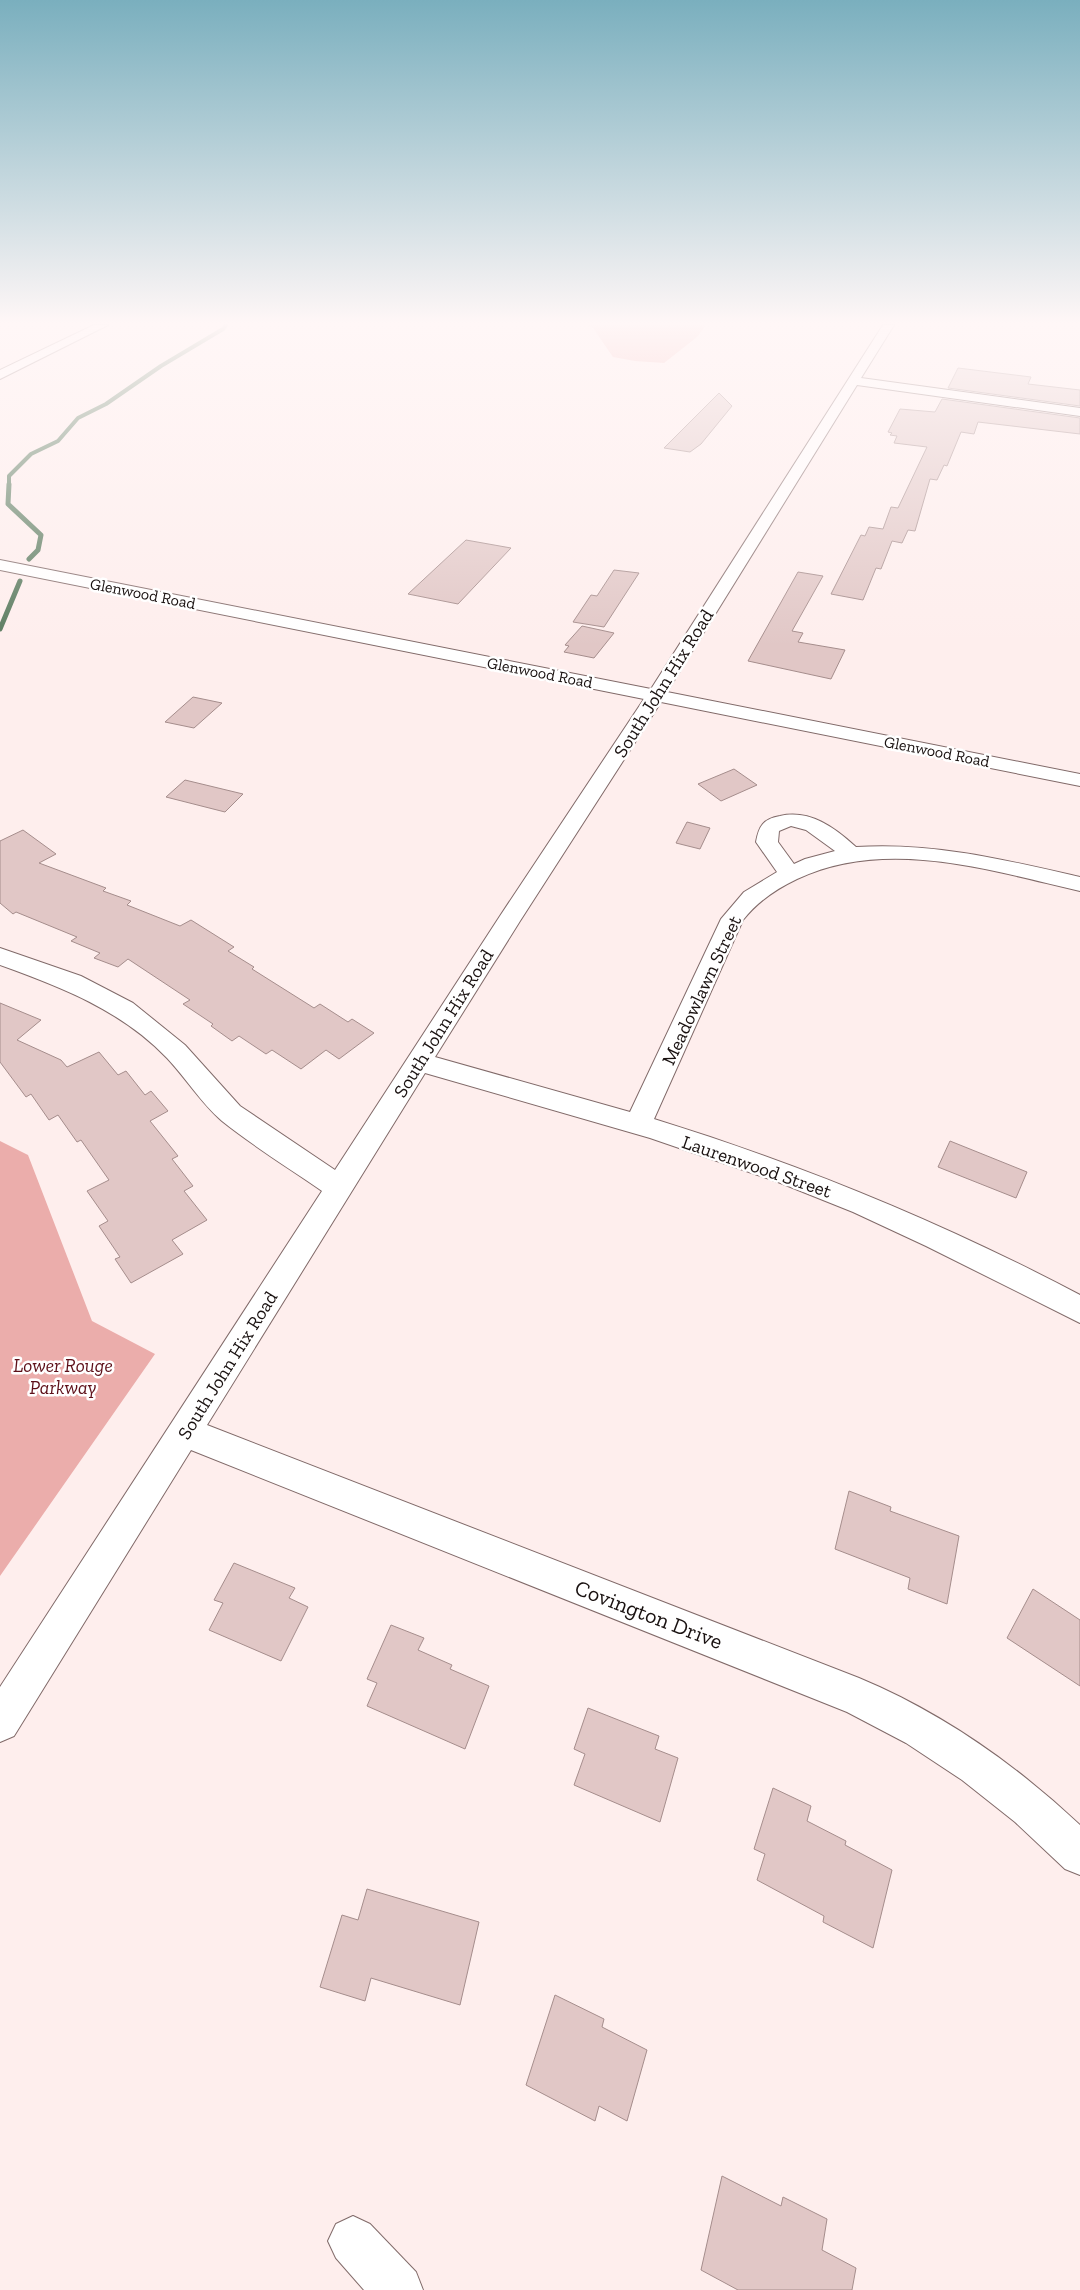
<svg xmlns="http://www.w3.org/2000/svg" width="1080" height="2290" font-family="'Zilla Slab',serif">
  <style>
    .green { fill: #ebadab }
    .forest { fill: #f2aead }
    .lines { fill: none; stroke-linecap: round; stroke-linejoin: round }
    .stream-far1 { stroke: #597a5e; stroke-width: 4 }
    .stream { stroke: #597a5e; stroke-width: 5 }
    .building { fill: #e1c7c6; stroke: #a58d8c }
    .minor-casing { stroke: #816a69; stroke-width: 2 }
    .minor { fill: #fff; fill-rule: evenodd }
    .labels { text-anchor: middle; stroke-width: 5; stroke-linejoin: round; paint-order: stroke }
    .far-street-label { font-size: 16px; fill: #191110; stroke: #fff }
    .street-label { font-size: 19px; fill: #191110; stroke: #fff }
    .park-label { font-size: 19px; font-style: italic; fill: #5d0f18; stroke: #fff }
    .near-street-label { font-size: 22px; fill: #191110; stroke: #fff }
  </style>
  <rect width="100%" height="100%" fill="#feeeed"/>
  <polygon class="green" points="0,1141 28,1155 92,1321 155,1354 0,1576"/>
  <polygon class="forest" points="588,325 706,325 697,337 664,363 635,361 613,357 593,328"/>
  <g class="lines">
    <polyline class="stream-far1" points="9,485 9,476 31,454 58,441 78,418 106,404 161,366 223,329 226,325"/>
    <g class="stream">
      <polyline points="9,484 8,504 41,535 38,550 29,559"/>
      <polyline points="0,629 20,581"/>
    </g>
  </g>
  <g class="building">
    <polygon points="958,368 1031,377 1028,384 1080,390 1080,406 948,388"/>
    <polygon points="719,393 732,406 701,444 690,452 664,448"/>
    <polygon points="942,399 1080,418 1080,434 978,422 974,434 961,432 947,466 944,465 937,480 930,479 915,531 908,530 902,543 892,541 881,569 876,568 863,600 831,594 861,535 865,536 869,527 883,529 891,507 898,508 927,447 894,443 897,436 890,435 892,433 888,432 900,409 935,412"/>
    <polygon points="466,540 511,548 458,604 408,594"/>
    <polygon points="614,570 639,573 604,627 573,622 591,595 597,596"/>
    <polygon points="798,572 823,576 792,631 803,633 798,642 845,650 831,679 748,661"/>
    <polygon points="582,626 614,633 594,658 564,652 569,646 565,645"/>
    <polygon points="193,697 222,703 194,728 165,722"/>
    <polygon points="734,769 757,785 721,801 698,784"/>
    <polygon points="185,780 243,794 225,812 166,797"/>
    <polygon points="687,822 710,828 700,849 676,843"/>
    <polygon points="23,830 56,854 39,863 106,888 103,891 131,901 127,905 180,926 191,920 234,947 228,951 254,967 252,969 314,1008 320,1004 348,1022 352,1019 374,1033 339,1059 326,1050 301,1069 272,1050 266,1054 239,1036 232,1041 211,1026 213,1024 183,1004 190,1000 128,959 118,967 94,958 100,953 71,941 77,937 16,912 13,914 0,903 0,841"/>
    <polygon points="0,1003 41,1020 17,1040 61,1060 67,1067 99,1052 118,1075 126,1071 145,1095 151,1091 168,1111 150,1121 178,1156 172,1159 193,1186 184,1191 207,1220 172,1240 183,1254 131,1283 115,1259 120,1257 99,1226 108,1221 87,1191 109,1180 81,1140 77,1142 58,1115 49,1120 31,1094 26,1097 0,1062"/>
    <polygon points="950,1141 1027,1172 1016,1198 938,1167"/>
    <polygon points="849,1491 891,1507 890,1511 959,1536 947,1604 908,1589 910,1578 835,1549"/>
    <polygon points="234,1563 295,1588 289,1598 308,1607 281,1661 209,1630 223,1603 214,1600"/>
    <polygon points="1033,1589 1080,1620 1080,1686 1007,1638"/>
    <polygon points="391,1625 424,1638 418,1650 452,1665 450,1669 489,1686 465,1749 367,1706 377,1683 367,1679"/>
    <polygon points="588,1708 659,1736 655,1749 678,1758 660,1822 574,1785 585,1754 574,1749"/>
    <polygon points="773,1788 811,1806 807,1821 846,1841 845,1845 892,1870 873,1948 823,1922 824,1916 757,1880 765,1854 754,1849"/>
    <polygon points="367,1889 479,1922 460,2005 371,1978 365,2001 320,1987 342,1915 358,1920"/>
    <polygon points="555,1995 604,2019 602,2027 647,2050 627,2121 599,2106 595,2121 526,2085"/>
    <polygon points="722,2176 781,2206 783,2197 827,2219 822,2250 856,2268 852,2290 738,2290 701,2270"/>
  </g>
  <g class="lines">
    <defs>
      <g id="minor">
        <polygon points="94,325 108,325 0,379 0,370"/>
        <path d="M883,325H894L861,378L1080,408V416L857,385L667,692L1080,774V786L661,702L520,921L435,1057L630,1112L721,919L744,892L777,872L756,842C759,826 763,819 780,816C810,809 835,828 856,847C933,842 1006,860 1080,877V891C988,870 887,837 797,879C776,889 757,902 743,920L654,1119C803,1165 942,1222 1080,1295V1323L926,1246L853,1212L778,1182L650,1138L425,1073L207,1425L859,1678C941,1712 1016,1765 1080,1825V1875L1065,1869L1015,1822L962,1780L906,1743L847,1712L191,1450L14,1736L0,1742V1687L322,1191C289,1168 253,1146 222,1121C201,1103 186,1078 167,1058C121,1010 61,987 0,965V948L81,976L133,1003L185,1045L240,1106L335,1170L500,916L644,699L0,570V560L651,689ZM791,826L806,830L835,851L805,859L794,864L778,842L779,831Z"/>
        <polygon points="353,2216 370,2224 416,2272 423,2290 364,2290 336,2258 328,2241 336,2224"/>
      </g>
    </defs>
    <use href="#minor" class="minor-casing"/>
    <use href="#minor" class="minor"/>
  </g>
  <linearGradient id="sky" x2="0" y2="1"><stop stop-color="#7aafbe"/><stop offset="0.5" stop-color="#fff7f7"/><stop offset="1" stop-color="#fff7f7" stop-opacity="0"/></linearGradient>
  <rect width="1080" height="646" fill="url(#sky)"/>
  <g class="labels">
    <g class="far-street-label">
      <text transform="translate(143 593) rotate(11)" y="6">Glenwood Road</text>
      <text transform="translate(540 672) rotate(11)" y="6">Glenwood Road</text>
      <text transform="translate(937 751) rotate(11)" y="6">Glenwood Road</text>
    </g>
    <g class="street-label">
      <text transform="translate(663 683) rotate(-58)" y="7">South John Hix Road</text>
      <text transform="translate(701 990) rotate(-65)" y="7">Meadowlawn Street</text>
      <text transform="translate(443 1023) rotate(-58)" y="7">South John Hix Road</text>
      <text transform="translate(757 1166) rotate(19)" y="7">Laurenwood Street</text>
      <text transform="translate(227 1365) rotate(-58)" y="7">South John Hix Road</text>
    </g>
    <g class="park-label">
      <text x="63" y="1372">Lower Rouge<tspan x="63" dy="22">Parkway</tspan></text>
    </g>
    <g class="near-street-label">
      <text transform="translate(649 1614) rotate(21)" y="8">Covington Drive</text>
    </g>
  </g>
</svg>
